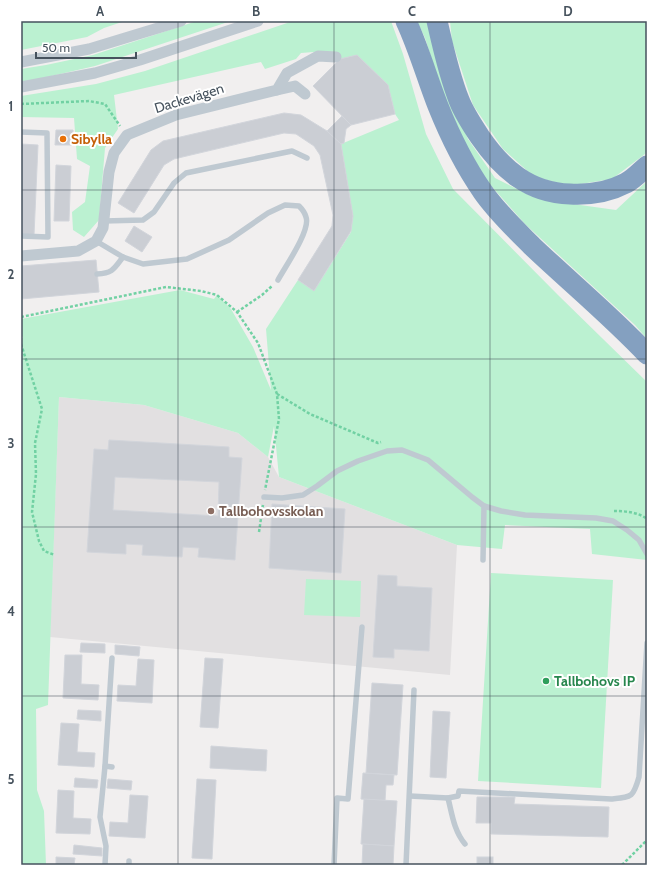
<svg xmlns="http://www.w3.org/2000/svg" width="668" height="886" font-family="Cabin,sans-serif">
  <style>
    .education { fill: #e2e0e1 }
    .green { fill: #bbf1d1 }
    .building { fill: #cbced4; stroke: #d2d5db; fill-rule: evenodd }
    .lines { fill: none; stroke-linecap: round; stroke-linejoin: round }
    .path { stroke: #71d1a3; stroke-width: 2.5; stroke-dasharray: 3 2; stroke-linecap: butt }
    .service { stroke: #bfc9d1; stroke-width: 5.5 }
    .minor { stroke: #bfc9d1; stroke-width: 11 }
    .motorway { stroke: #84a0c0; stroke-width: 21 }
    .grid { fill: none; stroke: #46525d; stroke-width: 1; stroke-opacity: 0.55 }
    .food-dot { fill: #e8710a; stroke: #fff; stroke-width: 1.5 }
    .education-dot { fill: #8d6e63; stroke: #fff; stroke-width: 1.5 }
    .leisure-dot { fill: #2e9e5b; stroke: #fff; stroke-width: 1.5 }
    .labels { text-anchor: middle; stroke-width: 4; stroke-linejoin: round; paint-order: stroke }
    .street-label { font-size: 14px; fill: #46525d; stroke: #fff }
    .food-label { font-size: 14px; font-weight: bold; fill: #c56008; stroke: #fff; text-anchor: start }
    .education-label { font-size: 14px; font-weight: bold; fill: #785e54; stroke: #fff; text-anchor: start }
    .leisure-label { font-size: 14px; font-weight: bold; fill: #27864d; stroke: #fff; text-anchor: start }
    .neatline { fill: none; stroke: #46525d; stroke-width: 1.5 }
    .grid-label { font-size: 13px; text-anchor: middle; font-weight: bold; fill: #46525d }
  </style>
  <rect width="100%" height="100%" fill="#f1efef"/>
  <polygon class="education" points="59,397 144,405 238,433 268,457 279,477 457,545 450,675 50,637"/>
  <g class="green">
    <polygon points="21,21 125,21 104,28 87,37 21,50"/>
    <polygon points="197,21 231,21 95,66 21,83 21,69 46,65 93,55"/>
    <polygon points="293,21 391,21 403,54 426,134 453,189 558,295 647,382 647,560 592,554 590,529 505,525 502,549 457,545 279,477 274,426 268,457 238,433 144,405 59,397 48,705 36,709 37,790 44,811 46,865 21,865 21,338 23,338 21,334 21,319 180,290 214,299 217,295 231,309 253,347 271,390 266,329 298,280 314,291 351,232 353,216 341,144 399,120 395,114 388,85 357,55 340,59 326,51 301,53 296,59 265,69 261,62 114,95 118,129 105,148 99,220 84,237 73,230 72,212 85,202 90,166 77,159 74,118 21,117 21,96 96,84 145,71"/>
    <polygon points="417,21 429,21 449,95 468,139 495,178 531,196 573,204 616,210 647,181 647,339 635,325 525,224 486,180 467,148 442,91 425,38"/>
    <polygon points="450,21 647,21 647,149 645,154 612,179 568,186 533,176 503,149 473,105 452,41"/>
    <polygon points="491,573 613,580 601,788 478,781"/>
    <polygon points="306,579 361,581 360,617 304,615"/>
  </g>
  <g class="building">
    <polygon points="357,55 388,85 395,114 351,125 313,86 340,59"/>
    <polygon points="284,113 301,115 327,131 341,144 353,216 351,231 314,291 298,280 332,226 333,215 320,155 314,146 296,134 284,133 174,159 164,165 134,213 118,203 151,150 163,141"/>
    <polygon points="342,116 351,125 346,129 344,143 341,144 327,131"/>
    <polygon points="56,130 73,130 72,145 55,145"/>
    <polygon points="21,144 38,145 34,235 21,234"/>
    <polygon points="56,165 71,166 69,221 54,221"/>
    <polygon points="134,226 152,237 142,252 125,241"/>
    <polygon points="96,260 99,292 21,299 21,266"/>
    <path d="M109,440L229,447V457L242,458L235,560L198,557L199,548L183,547L182,557L142,555L143,545L126,544V554L87,552L94,449L108,450ZM115,477L219,482L218,516L113,510Z"/>
    <polygon points="272,504 345,509 341,573 269,568"/>
    <polygon points="378,575 397,576 397,586 432,588 429,651 394,649 394,658 373,657"/>
    <polygon points="81,643 105,644 105,653 80,652"/>
    <polygon points="115,645 140,647 139,656 115,654"/>
    <polygon points="65,655 82,655 81,684 99,685 98,700 63,698"/>
    <polygon points="205,658 223,659 218,728 200,727"/>
    <polygon points="138,659 154,660 152,703 117,701 118,685 136,686"/>
    <polygon points="372,683 403,685 397,775 366,773"/>
    <polygon points="78,710 101,711 101,721 77,719"/>
    <polygon points="433,711 450,712 446,778 430,777"/>
    <polygon points="61,723 79,724 77,752 95,753 94,767 58,765"/>
    <polygon points="211,746 267,750 266,771 210,768"/>
    <polygon points="363,773 394,775 393,785 386,785 385,801 361,799"/>
    <polygon points="75,778 98,780 97,788 74,787"/>
    <polygon points="108,779 132,781 131,790 107,788"/>
    <polygon points="197,779 216,780 212,859 192,858"/>
    <polygon points="58,790 74,791 73,818 91,819 90,834 56,833"/>
    <polygon points="130,795 148,796 145,838 109,836 110,822 128,823"/>
    <polygon points="477,797 515,797 514,804 609,807 608,837 491,834 491,823 476,823"/>
    <polygon points="364,799 397,801 394,846 361,844"/>
    <polygon points="363,844 394,846 393,865 362,865"/>
    <polygon points="74,845 102,848 102,856 73,854"/>
    <polygon points="56,857 75,858 74,865 56,865"/>
    <rect x="477" y="857" width="16" height="8"/>
  </g>
  <g class="lines">
    <g class="path">
      <polyline points="21,104 89,101 105,104 120,126"/>
      <polyline points="237,312 262,295 272,286"/>
      <polyline points="21,317 166,287 201,291 217,295 237,312 258,343 277,394 279,419 265,490"/>
      <polyline points="21,344 42,409 35,443 36,474 32,512 39,541 44,551 55,555"/>
      <polyline points="277,394 310,414 378,443 381,442"/>
      <path d="M614,511C625,511 638,512 647,519"/>
      <polyline points="259,532 263,505"/>
      <polyline points="622,865 647,840"/>
    </g>
    <g class="service">
      <polyline points="21,132 47,133 48,237 21,236"/>
      <polyline points="104,221 143,220 154,212 174,183 186,173 292,151 307,158"/>
      <path d="M96,241L123,257L143,264L187,259L229,240L268,213L285,205L299,206C302,209 305,213 306,217C311,230 285,267 278,280"/>
      <path d="M97,274C113,273 114,269 123,257"/>
      <polyline points="264,497 282,498 303,495 317,486 337,471 358,461 387,451 402,450 428,460 472,497 484,506 501,511 525,515 596,518 613,521 627,530 639,540 647,554"/>
      <polyline points="483,560 484,506"/>
      <polyline points="105,766 112,767"/>
      <path d="M410,796L448,798L458,796L459,791L611,799C632,797 633,798 639,777L647,643"/>
      <path d="M448,798C452,814 454,831 465,844"/>
      <polyline points="105,865 106,846 100,817 105,766 112,658"/>
      <polyline points="129,865 129,861"/>
      <polyline points="334,865 337,798 348,799 362,627"/>
      <polyline points="406,865 414,690"/>
    </g>
    <g class="minor">
      <polyline points="21,62 89,49 181,21"/>
      <polyline points="21,87 95,73 140,60 258,21"/>
      <polyline points="277,90 295,86 305,94"/>
      <polyline points="21,256 78,251 96,241 103,228 109,172 114,153 127,135 176,115 277,90 287,73 318,56 336,57"/>
    </g>
    <g class="motorway">
      <path d="M406,21C419,49 427,78 438,106C450,136 465,166 483,192C497,212 515,229 532,246C570,282 611,316 647,354"/>
      <path d="M437,21C443,47 449,75 459,100C464,113 472,125 480,137C502,169 529,193 570,194C589,195 609,192 626,183C634,179 641,171 647,166"/>
    </g>
  </g>
  <path class="grid" d="M178,21V865M334,21V865M490,21V865M21,190H647M21,359H647M21,527H647M21,696H647"/>
  <circle class="food-dot" cx="63" cy="139" r="4"/>
  <circle class="education-dot" cx="211" cy="511" r="4"/>
  <circle class="leisure-dot" cx="546" cy="681" r="4"/>
  <g class="labels">
    <g class="street-label">
      <text transform="translate(189 98) rotate(-17)" y="5">Dackevägen</text>
    </g>
    <g class="food-label">
      <text x="71" y="144">Sibylla</text>
    </g>
    <g class="education-label">
      <text x="219" y="516">Tallbohovsskolan</text>
    </g>
    <g class="leisure-label">
      <text x="554" y="686">Tallbohovs IP</text>
    </g>
  </g>
  <rect width="668" height="886" fill="none" stroke="#ffffff" stroke-width="44"/>
  <path d="M36 52v6h100v-6" fill="none" stroke="#46525d" stroke-width="2"/>
  <text x="42" y="52" font-size="12" fill="#46525d" stroke="#ffffff" stroke-width="3" paint-order="stroke">50 m</text>
  <rect x="22" y="22" width="624" height="842" class="neatline"/>
  <g class="grid-label">
    <text x="100" y="16">A</text>
    <text x="256" y="16">B</text>
    <text x="412" y="16">C</text>
    <text x="568" y="16">D</text>
    <text x="11" y="111">1</text>
    <text x="11" y="279">2</text>
    <text x="11" y="448">3</text>
    <text x="11" y="616">4</text>
    <text x="11" y="784">5</text>
  </g>
</svg>
